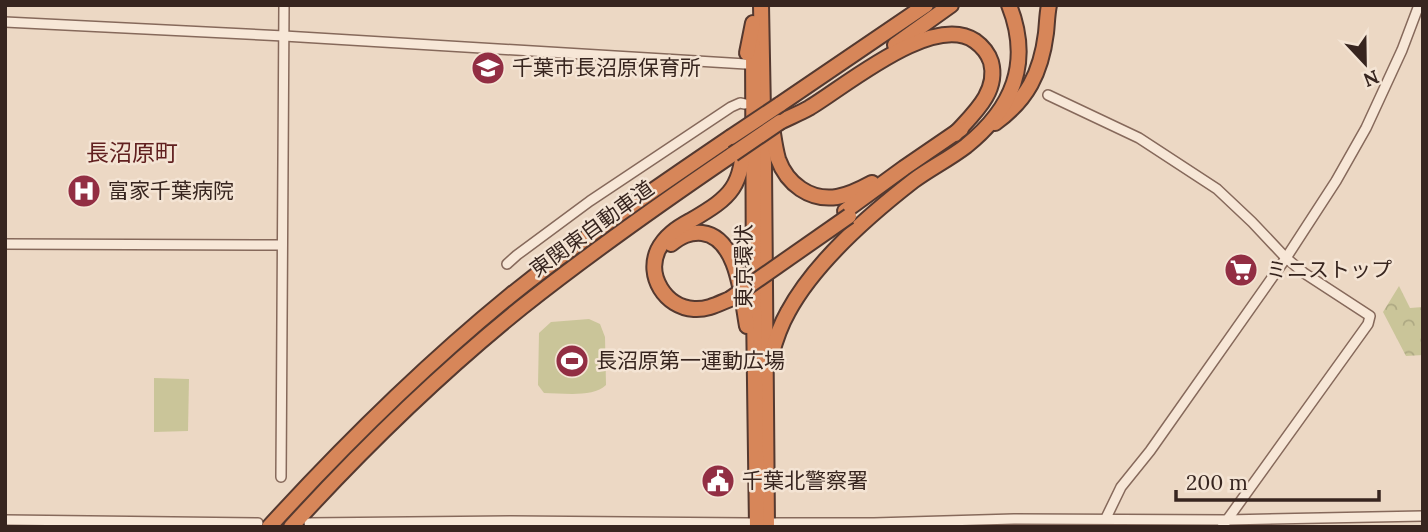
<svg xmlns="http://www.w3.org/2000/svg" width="1428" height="532" font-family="Lora,'Noto Sans JP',serif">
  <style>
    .forest { fill: url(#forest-crowns) }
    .pitch { fill: #cac599 }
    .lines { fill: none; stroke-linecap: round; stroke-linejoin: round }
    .minor-casing { stroke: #86695b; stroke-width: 12 }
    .highway-casing { stroke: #543930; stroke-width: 18 }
    .minor { stroke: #f7e7d7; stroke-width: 9 }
    .highway { stroke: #d78659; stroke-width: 14 }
    .highway-bridge-casing { stroke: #543930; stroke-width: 18; stroke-linecap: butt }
    .highway-bridge { stroke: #d78659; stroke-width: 14 }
    .labels { text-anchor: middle; stroke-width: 5; stroke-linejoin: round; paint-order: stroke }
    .poi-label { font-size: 21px; fill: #37251f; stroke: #f4e4d4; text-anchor: start }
    .street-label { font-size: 21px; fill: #37251f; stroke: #f4e4d4 }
    .neighbourhood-label { font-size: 23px; fill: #612020; stroke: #f4e4d4 }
  </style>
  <defs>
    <pattern id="forest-crowns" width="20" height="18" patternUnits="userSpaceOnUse" patternTransform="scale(1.75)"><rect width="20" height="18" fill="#cac599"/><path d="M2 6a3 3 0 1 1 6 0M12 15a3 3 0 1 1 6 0" fill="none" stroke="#aea983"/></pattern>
  </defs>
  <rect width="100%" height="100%" fill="#ecd8c4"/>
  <polygon class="forest" points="1399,286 1410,308 1423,307 1423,355 1406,356 1383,312"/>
  <g class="pitch">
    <path d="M589,319L600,324L605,337L606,385C593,398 562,393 544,393L538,385L539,333L551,322Z"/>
    <polygon points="154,378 189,379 188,431 154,432"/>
  </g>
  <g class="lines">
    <defs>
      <g id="minor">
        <polyline points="5,22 284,36 746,64"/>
        <polyline points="1048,95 1139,138 1217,189 1252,222 1286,258 1304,273 1370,316 1368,324 1222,527"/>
        <polyline points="5,244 282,245"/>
        <polyline points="507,264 517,255 590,201 731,107 740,103 745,104"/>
        <polyline points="281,477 284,5"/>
        <polyline points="1106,518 1121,487 1150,451 1286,258 1336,181 1366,128 1402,50 1419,5"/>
        <polyline points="5,520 258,523"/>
        <polyline points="309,523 511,521 746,523 874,523 1014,519 1227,520 1423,516"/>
      </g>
      <g id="highway">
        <polyline points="761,5 764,166 767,527"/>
        <polyline points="753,45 754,310 757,527"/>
        <polyline points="895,45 951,5"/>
        <polyline points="747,53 753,23"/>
        <polyline points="779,105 926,5"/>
        <path d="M770,116C773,130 774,145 778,159C787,184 810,201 837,197C849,195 861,189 872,183"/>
        <path d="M780,122C790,117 800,113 809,108C846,86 933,12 975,41C982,46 988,53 991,62C999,92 973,114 955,134"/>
        <path d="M995,123C1027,100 1041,73 1046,33C1047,24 1047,15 1049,5"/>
        <polyline points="845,211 904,168 961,129"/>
        <path d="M671,244C681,236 689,232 702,233C738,237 742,299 747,326"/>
        <path d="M730,299C718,304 707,310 694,309C665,307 646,276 658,250C665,236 677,228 690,221C733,196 742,187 744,136"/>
        <path d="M771,356C775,341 780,326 788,312C815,262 868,216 913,181C929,169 949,159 966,146C1013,108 1032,63 1009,5"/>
        <path d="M269,527C345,444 424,366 511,295C581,239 656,188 731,137"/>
        <path d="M291,527C363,448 439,374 522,307C590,253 661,203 733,154"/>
      </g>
    </defs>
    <use href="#minor" class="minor-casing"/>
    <use href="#highway" class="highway-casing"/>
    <use href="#minor" class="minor"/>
    <use href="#highway" class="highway"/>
    <defs>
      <g id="highway-bridge">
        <polyline points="731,137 779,105"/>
        <polyline points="733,154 780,122"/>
        <polyline points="730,299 849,216"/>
      </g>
    </defs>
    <use href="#highway-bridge" class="highway-bridge-casing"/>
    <use href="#highway-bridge" class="highway-bridge"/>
  </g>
  <defs>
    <symbol id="school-disc" viewBox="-11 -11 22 22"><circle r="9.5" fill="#922e43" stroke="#f4e4d4"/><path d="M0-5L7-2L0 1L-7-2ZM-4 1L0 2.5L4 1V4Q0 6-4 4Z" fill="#fff"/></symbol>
    <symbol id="hospital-disc" viewBox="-11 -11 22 22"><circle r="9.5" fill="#922e43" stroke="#f4e4d4"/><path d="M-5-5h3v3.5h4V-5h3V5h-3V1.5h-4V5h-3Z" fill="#fff"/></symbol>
    <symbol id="supermarket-disc" viewBox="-11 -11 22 22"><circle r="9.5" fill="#922e43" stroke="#f4e4d4"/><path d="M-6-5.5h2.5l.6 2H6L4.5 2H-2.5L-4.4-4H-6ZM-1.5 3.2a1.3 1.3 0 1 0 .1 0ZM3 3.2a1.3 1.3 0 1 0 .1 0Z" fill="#fff"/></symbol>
    <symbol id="stadium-disc" viewBox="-11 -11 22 22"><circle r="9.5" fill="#922e43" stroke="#f4e4d4"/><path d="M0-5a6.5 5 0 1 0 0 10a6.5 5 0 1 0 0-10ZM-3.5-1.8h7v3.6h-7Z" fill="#fff"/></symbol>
    <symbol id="civic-disc" viewBox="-11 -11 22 22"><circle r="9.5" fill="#922e43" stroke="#f4e4d4"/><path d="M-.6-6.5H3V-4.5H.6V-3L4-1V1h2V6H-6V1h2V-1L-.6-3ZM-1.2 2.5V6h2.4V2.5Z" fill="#fff"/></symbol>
  </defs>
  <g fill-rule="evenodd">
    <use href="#school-disc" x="469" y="49" width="38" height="38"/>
    <use href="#hospital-disc" x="65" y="172" width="38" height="38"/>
    <use href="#supermarket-disc" x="1222" y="251" width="38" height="38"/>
    <use href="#stadium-disc" x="553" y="342" width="38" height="38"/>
    <use href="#civic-disc" x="699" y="462" width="38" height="38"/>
  </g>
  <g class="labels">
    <g class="poi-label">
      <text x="512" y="75">千葉市長沼原保育所</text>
      <text x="108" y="198">富家千葉病院</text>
      <text x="1266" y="277">ミニストップ</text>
      <text x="596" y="368">長沼原第一運動広場</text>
      <text x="742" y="488">千葉北警察署</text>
    </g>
    <g class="street-label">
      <text transform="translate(592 229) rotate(-36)" y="7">東関東自動車道</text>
      <text transform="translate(744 266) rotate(-90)" y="7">東京環状</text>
    </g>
    <g class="neighbourhood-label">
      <text x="132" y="161">長沼原町</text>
    </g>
  </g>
  <rect width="1428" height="532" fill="none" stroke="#37251f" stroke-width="14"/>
  <g transform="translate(1365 63) rotate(158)" stroke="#f4e4d4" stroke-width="5" paint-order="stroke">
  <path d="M0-5L12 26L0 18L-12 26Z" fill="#37251f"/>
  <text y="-10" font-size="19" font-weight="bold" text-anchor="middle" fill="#37251f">N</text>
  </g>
  <path d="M1176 490v10h203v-10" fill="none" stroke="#37251f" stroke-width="3.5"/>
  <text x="1186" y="490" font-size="21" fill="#37251f" stroke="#f4e4d4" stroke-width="5" paint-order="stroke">200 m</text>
</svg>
